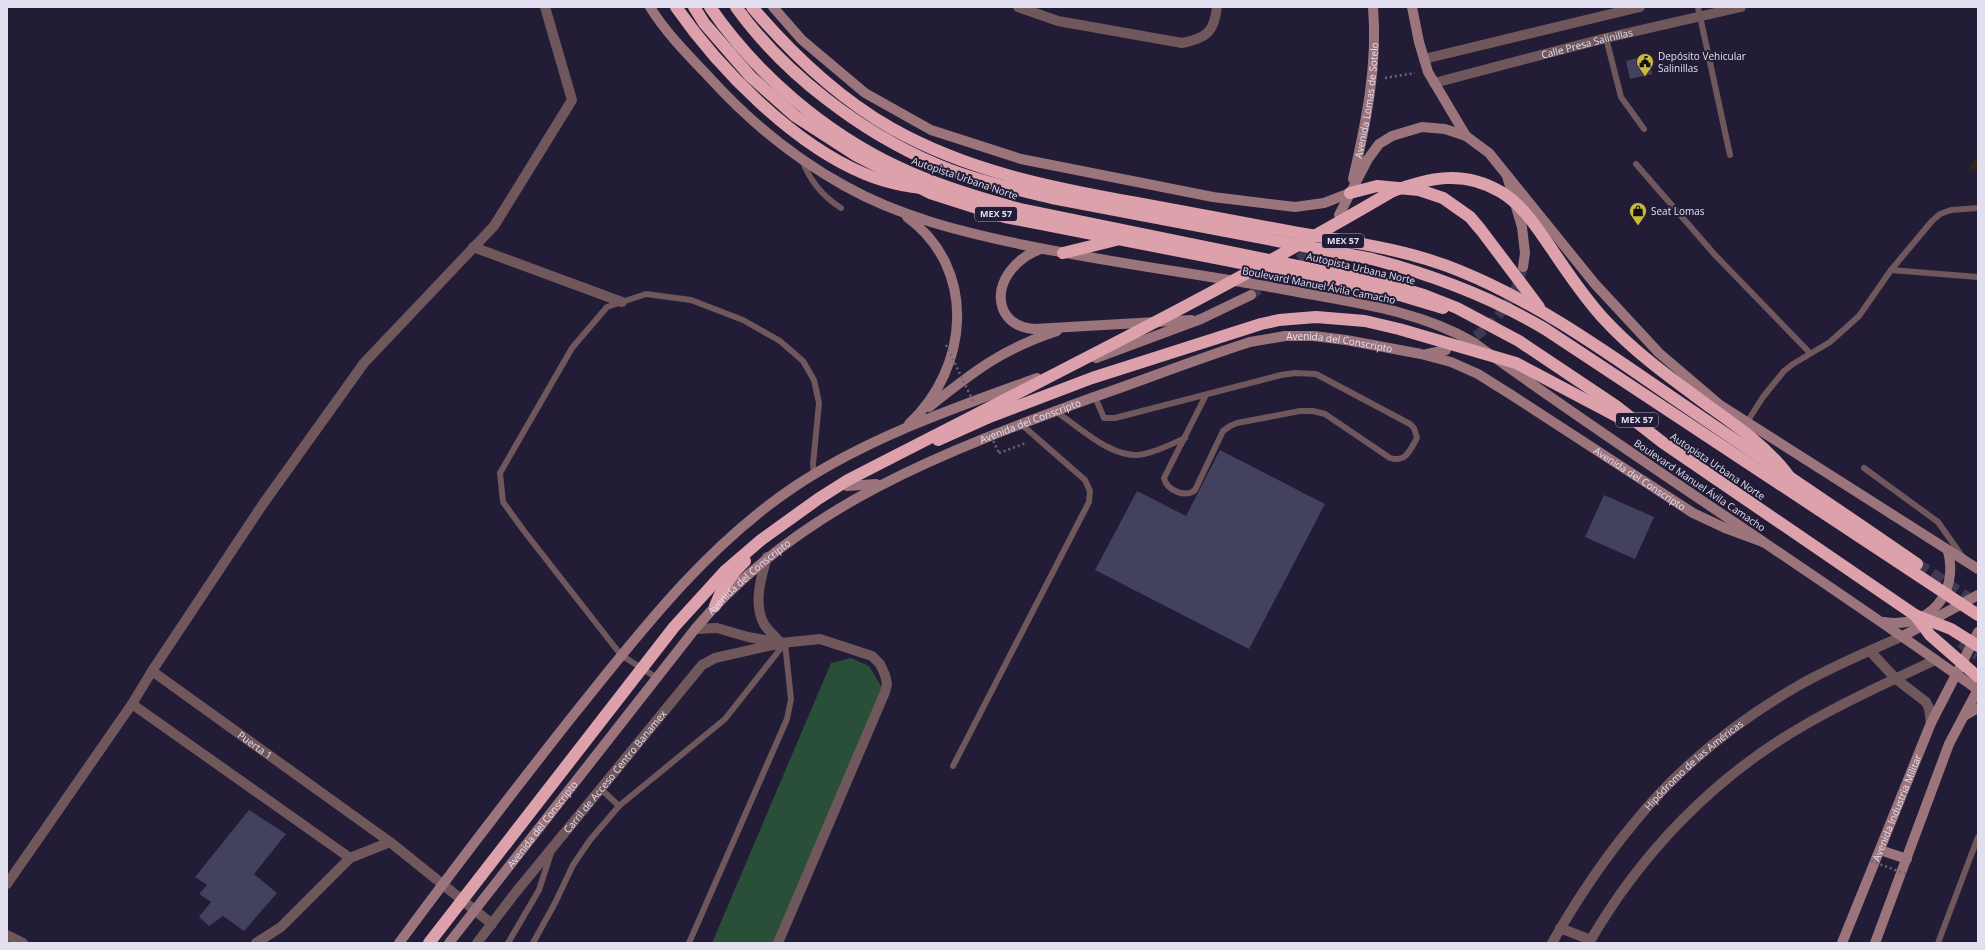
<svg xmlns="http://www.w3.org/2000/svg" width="1985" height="950" font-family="'Open Sans',sans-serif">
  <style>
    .education { fill: #322517 }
    .green { fill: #294f39 }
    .building { fill: #42415e }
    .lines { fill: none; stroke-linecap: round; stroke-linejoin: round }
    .secondary-tunnel { stroke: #3f3952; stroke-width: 10; stroke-dasharray: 10 5; stroke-linecap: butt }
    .highway-tunnel { stroke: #3f3952; stroke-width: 12; stroke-dasharray: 12 6; stroke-linecap: butt }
    .path { stroke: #6a657c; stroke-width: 2.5; stroke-dasharray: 2 3; stroke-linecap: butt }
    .lane { stroke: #6f575b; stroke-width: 6 }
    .street { stroke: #6f575b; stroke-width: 10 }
    .secondary { stroke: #9b757b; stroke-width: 10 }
    .highway { stroke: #dda1ac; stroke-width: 12 }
    .path-bridge { stroke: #6a657c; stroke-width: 2.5; stroke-dasharray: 2 3; stroke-linecap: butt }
    .highway-bridge { stroke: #dda1ac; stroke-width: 12 }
    .labels { text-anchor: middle; stroke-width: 4; stroke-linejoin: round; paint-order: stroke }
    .shield { fill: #221c36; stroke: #a8a4b9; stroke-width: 1 }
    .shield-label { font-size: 9px; font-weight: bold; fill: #e2dff1 }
    .street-label { font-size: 10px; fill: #e2dff1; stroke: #221c36 }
    .poi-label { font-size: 10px; fill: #e2dff1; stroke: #221c36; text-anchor: start }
  </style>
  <rect width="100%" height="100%" fill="#221c36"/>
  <polygon class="education" points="1978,152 1978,170 1969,169"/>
  <polygon class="green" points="851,658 869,666 883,689 775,943 712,943 831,663"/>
  <g class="building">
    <polygon points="1648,55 1652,74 1630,79 1626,61"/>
    <polygon points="1220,450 1325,504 1249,649 1095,570 1137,491 1186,516"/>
    <polygon points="1604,495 1654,517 1635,559 1585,537"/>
    <polygon points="249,810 286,834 254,874 277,893 244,931 223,916 209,926 199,917 211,902 199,894 207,885 195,877"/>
  </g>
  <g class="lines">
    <g class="secondary-tunnel">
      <polyline points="1251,295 1286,271 1317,243"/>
      <path d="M1463,344C1493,328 1515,300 1523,267"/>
    </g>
    <g class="highway-tunnel">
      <polyline points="1917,564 1978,605"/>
      <polyline points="1961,642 1978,655"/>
    </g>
    <g class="path">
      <polyline points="1385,78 1415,73"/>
      <polyline points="999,453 1026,443"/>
    </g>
    <g class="lane">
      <polyline points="1698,7 1730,155"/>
      <polyline points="1606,38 1621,97 1644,129"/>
      <path d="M802,160C810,181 822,196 841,208"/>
      <polyline points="1636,164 1715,255 1810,353"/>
      <polyline points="1891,270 1978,277"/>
      <path d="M1095,397L1104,418H1115L1281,375L1295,373L1316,374L1410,424L1414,428L1417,438C1410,450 1406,463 1390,458L1325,414L1313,411H1300L1237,423L1230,426L1223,431L1195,490C1186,498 1167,491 1164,478L1206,395"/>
      <path d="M1055,411C1080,427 1113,461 1144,454C1158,451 1172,444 1185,438"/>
      <polyline points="1747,422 1763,397 1784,371 1793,364 1830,342 1859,316 1891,270 1932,221 1940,214 1951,210 1978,208"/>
      <polyline points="1864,468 1938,522 1962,556"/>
      <polyline points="657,678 621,655 524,531 503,502 500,473 572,348 607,307 646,294 691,300 743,320 780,341 803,361 814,380 819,403 813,464 814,474"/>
      <polyline points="953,766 1089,502 1090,491 1085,480 1021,424"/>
      <polyline points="601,789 619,806"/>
      <polyline points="508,943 539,890 551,853"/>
      <polyline points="533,943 555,903 573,865 590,840 619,806 725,719 785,643 791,699 787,719 689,943"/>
      <polyline points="1938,943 1978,837"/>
    </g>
    <g class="street">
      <path d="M1018,7L1058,21L1182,43C1207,38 1214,32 1217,7"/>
      <polyline points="1424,59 1640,7"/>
      <path id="s1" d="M1434,83L1606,38L1741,7"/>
      <polyline points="473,247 622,302"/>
      <path d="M767,557C761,577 753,604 764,624C768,631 776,637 781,643"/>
      <polyline points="695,629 717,628 748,637 781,643 820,639 872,656 880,664 885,675 887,684 885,692 778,943"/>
      <polyline points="1870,651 1896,679 1926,702 1929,708 1931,723"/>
      <path id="s2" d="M152,671L390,842L492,924"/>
      <polyline points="132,704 350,858 390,842"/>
      <polyline points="7,884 132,704 152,671 263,504 364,363 494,226 572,100 545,7"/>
      <polyline points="1560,928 1591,940"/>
      <polyline points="7,935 23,943"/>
      <polyline points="256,943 281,927 350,858"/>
      <path id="s3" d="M477,943L516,892L702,665L715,658L777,644"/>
      <path id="s4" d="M1552,943C1576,901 1603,860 1634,823C1678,768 1736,722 1796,687C1830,667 1867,652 1903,636"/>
      <path d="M1589,943C1640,854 1714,777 1803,726C1845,701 1891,681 1935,660"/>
    </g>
    <g class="secondary">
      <path d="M650,7C666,33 688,55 709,77C748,120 794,158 845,186C900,217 962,232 1024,245C1111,263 1200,274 1287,290C1350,302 1416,309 1473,342C1639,462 1812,571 1978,690"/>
      <polyline points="773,7 802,40 865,93 931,130 1021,159 1213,197 1295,207 1324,203 1350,193"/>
      <polyline points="1412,7 1419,42 1428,72 1466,136"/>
      <polyline points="1507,176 1522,227 1525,253 1523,267"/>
      <path id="s5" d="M1353,179C1366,123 1378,65 1373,7"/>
      <polyline points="1339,215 1368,159 1379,144 1392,136 1422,127 1445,129 1466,136 1489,153 1595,284 1659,353 1720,405 1978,569"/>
      <path d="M907,217C978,269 969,368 909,424"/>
      <path d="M1041,249C1029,253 1019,260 1011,270C991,295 1001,327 1034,329L1191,320"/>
      <polyline points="1427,354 1446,350"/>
      <polyline points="1096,358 1201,319 1251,295"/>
      <path d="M929,407C973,372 1002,349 1057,331"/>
      <polyline points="847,486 876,484"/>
      <path d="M1884,622C1929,629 1959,594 1948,551"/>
      <polyline points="1903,636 1978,595"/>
      <polyline points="1964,716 1978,708"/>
      <polyline points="1880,850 1907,859"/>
      <path d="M399,943C456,866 515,789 575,713C640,632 706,546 794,487C867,438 954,408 1037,378"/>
      <path id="s6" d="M449,943L695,629C799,505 946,451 1094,397C1146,379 1197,359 1250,342L1285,336H1314L1346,340L1421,354L1451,362L1478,374L1510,394L1693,513L1725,528L1763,542"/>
      <path id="s7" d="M1842,943L1931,723L1978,632"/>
      <polyline points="1875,943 1949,744 1978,689"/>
    </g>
    <g class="highway">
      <polyline points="694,7 704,23 750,76 795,116 857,156 930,193 1005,217 1363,287 1403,296 1443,308"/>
      <path d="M752,7C792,54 837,97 891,128C967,171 1052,188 1137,203C1189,213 1241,222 1293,232C1350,242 1407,249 1460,271C1541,304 1610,355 1682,404C1760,457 1839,510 1917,564"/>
      <polyline points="1350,193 1377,186 1419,190 1443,198 1470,217 1481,230 1539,307"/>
      <polyline points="1063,253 1116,240"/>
      <polyline points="938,440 987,418"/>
      <path d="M715,606C722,587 731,574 745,561"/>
    </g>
    <g class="path-bridge">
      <polyline points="946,345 973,401"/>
      <polyline points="989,432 999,453"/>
      <polyline points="1871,861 1906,874"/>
    </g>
    <g class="highway-bridge">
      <path d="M676,7C720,70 793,144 865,174C889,184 918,189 945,190"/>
      <path d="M710,7C756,74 824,132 898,167C938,186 982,199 1024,210L1386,284L1424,295L1457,308L1519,341L1616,406L1662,442L1915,615L1951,629L1978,646"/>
      <path d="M736,7C784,74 862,133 938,165C973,180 1014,189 1052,198L1372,259C1433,275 1491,297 1545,329L1978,615"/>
      <polyline points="987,418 1092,378 1261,324 1279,320 1316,317 1365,321 1399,329 1516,363 1620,418"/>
      <polyline points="1915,615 1930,635 1978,677"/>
      <path d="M429,943L674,627L725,571L761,540L818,499L848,480C1030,386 1214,296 1391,192C1429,177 1464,170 1501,192C1523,205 1537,228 1551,248C1567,272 1584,297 1603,318C1635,353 1672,379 1710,407C1737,426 1764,445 1785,471C1792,480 1797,490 1803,499"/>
    </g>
  </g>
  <defs>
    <symbol id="civic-pin" viewBox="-11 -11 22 30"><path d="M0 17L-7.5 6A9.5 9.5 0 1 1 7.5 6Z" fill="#caba3a" stroke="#221c36"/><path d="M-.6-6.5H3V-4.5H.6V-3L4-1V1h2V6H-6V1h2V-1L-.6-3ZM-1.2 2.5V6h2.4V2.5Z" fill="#111"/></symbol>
    <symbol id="shop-pin" viewBox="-11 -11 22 30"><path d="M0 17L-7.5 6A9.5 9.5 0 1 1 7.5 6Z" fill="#caba3a" stroke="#221c36"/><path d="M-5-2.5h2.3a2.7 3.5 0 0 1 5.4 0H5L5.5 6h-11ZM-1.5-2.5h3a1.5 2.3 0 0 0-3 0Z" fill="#111"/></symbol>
  </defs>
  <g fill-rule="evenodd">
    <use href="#civic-pin" x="1635" y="52" width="20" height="27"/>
    <use href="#shop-pin" x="1628" y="201" width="20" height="27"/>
  </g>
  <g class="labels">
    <g class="shield">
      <rect x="975" y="207" width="42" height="14" rx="3"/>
      <rect x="1322" y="234" width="42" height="14" rx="3"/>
      <rect x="1616" y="413" width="42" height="14" rx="3"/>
    </g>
    <g class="shield-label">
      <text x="996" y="217">MEX 57</text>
      <text x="1343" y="244">MEX 57</text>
      <text x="1637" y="423">MEX 57</text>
    </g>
    <g class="street-label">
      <text dy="4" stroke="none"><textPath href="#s1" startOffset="158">Calle Presa Salinillas</textPath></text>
      <text dy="4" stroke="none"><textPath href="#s5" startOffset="80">Avenida Lomas de Sotelo</textPath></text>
      <text transform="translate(965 178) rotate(19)" y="4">Autopista Urbana Norte</text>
      <text transform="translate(1361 268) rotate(13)" y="4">Autopista Urbana Norte</text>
      <text transform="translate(1319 285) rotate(11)" y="4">Boulevard Manuel Ávila Camacho</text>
      <text dy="4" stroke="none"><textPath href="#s6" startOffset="1122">Avenida del Conscripto</textPath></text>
      <text dy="4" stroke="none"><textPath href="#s6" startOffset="798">Avenida del Conscripto</textPath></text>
      <text transform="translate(1718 466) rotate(34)" y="4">Autopista Urbana Norte</text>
      <text dy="4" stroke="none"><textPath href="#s6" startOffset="1458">Avenida del Conscripto</textPath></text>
      <text transform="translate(1700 485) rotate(34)" y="4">Boulevard Manuel Ávila Camacho</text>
      <text dy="4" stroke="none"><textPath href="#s6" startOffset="474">Avenida del Conscripto</textPath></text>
      <text dy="4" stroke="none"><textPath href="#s2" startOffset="127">Puerta 1</textPath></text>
      <text dy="4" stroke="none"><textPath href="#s4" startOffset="229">Hipódromo de las Américas</textPath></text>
      <text dy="4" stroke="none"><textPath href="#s3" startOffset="220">Carril de Acceso Centro Banamex</textPath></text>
      <text dy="4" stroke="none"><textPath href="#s7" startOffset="146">Avenida Industria Militar</textPath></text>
      <text dy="4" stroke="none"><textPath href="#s6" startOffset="151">Avenida del Conscripto</textPath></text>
    </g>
    <g class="poi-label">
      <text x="1658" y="60">Depósito Vehicular<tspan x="1658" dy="12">Salinillas</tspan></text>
      <text x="1651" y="215">Seat Lomas</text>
    </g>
  </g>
  <rect width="1985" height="950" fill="none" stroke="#e2dff1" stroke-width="16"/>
</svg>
